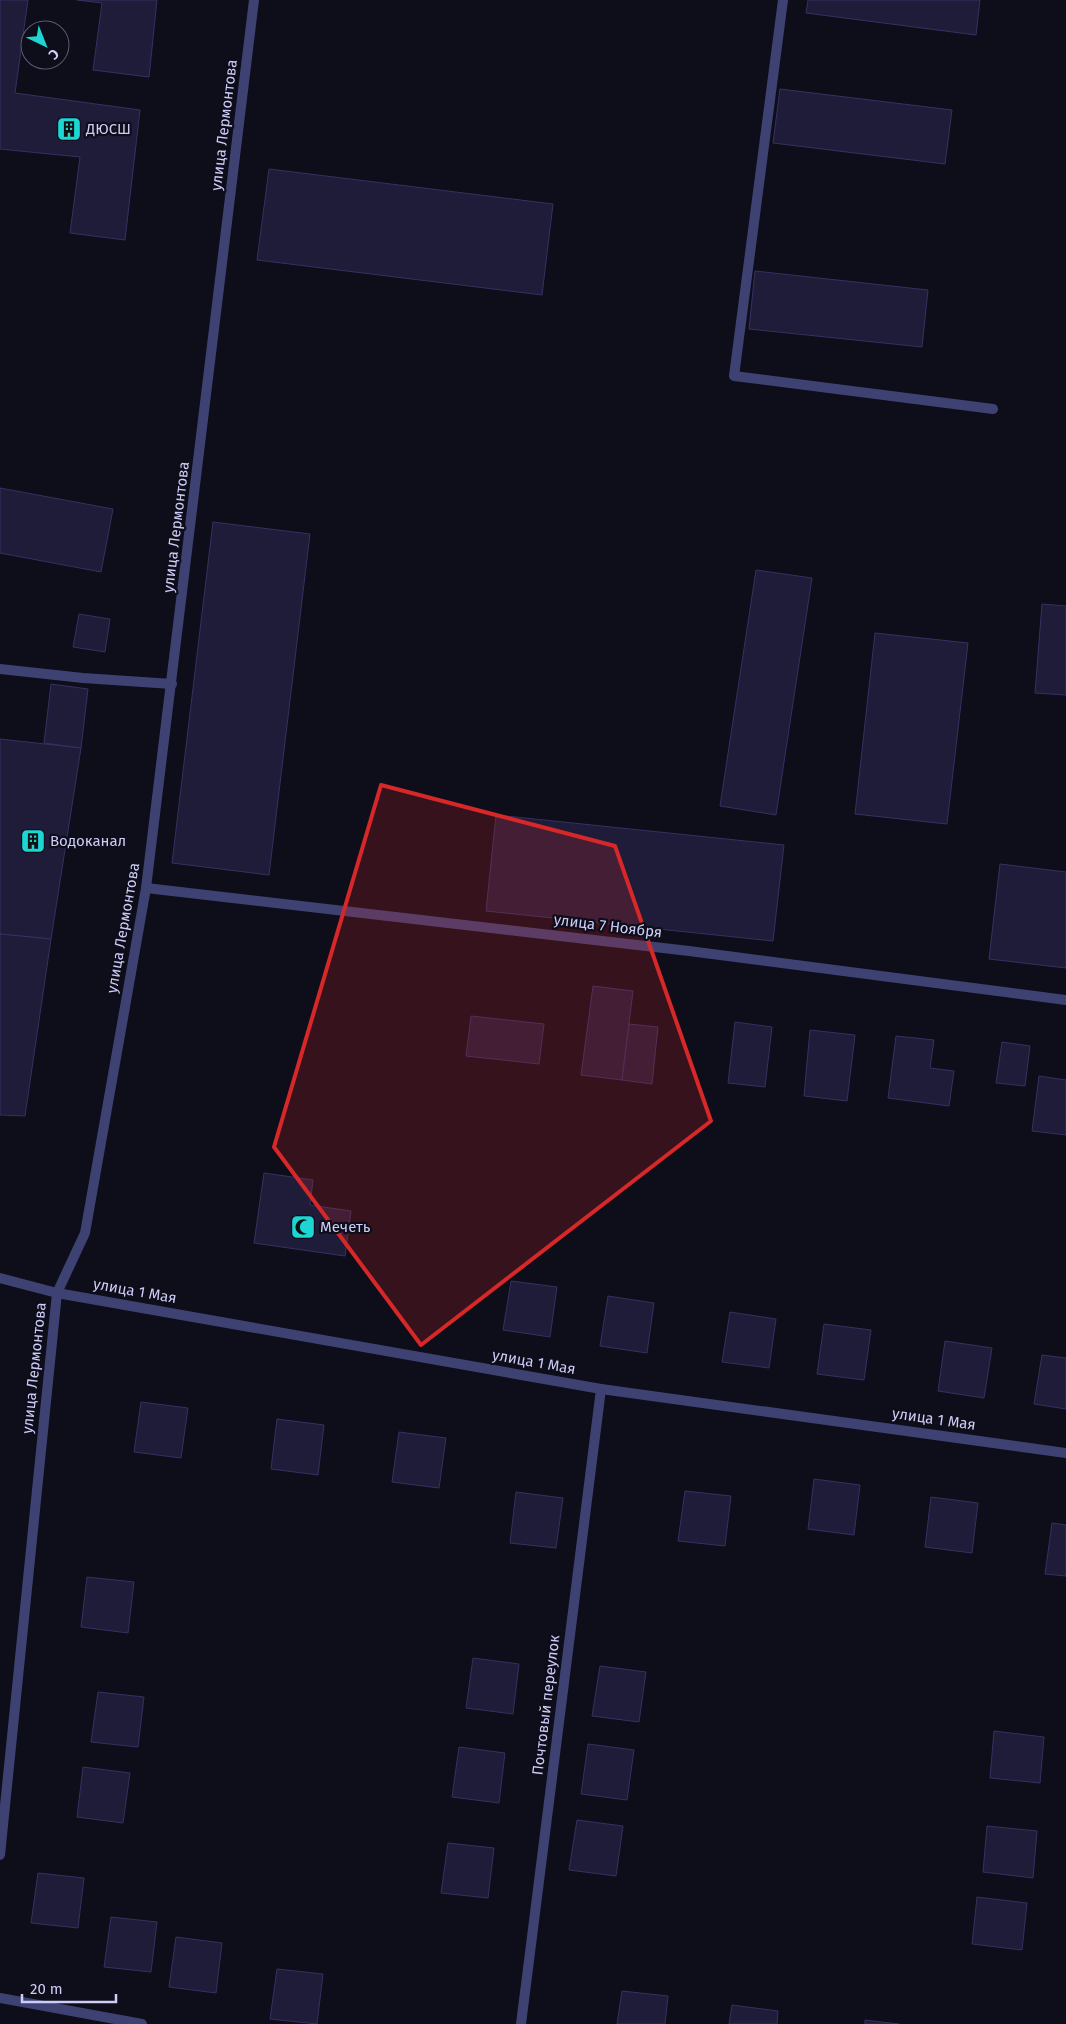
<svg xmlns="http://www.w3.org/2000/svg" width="1066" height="2024" font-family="'Fira Sans',sans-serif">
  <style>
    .building { fill: #1e1c39; stroke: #353162 }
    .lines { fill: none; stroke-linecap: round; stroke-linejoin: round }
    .service { stroke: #3e4273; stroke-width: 10 }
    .minor { stroke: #3e4273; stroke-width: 10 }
    .marked { fill: #d62828; fill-opacity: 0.2; stroke: #d62828; stroke-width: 4; stroke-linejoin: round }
    .labels { text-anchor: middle; stroke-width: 4.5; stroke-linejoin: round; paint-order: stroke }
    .street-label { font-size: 15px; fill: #cdcdf8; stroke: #0e0d1a }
    .poi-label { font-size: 15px; fill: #cdcdf8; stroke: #0e0d1a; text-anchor: start }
  </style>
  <rect width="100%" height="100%" fill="#0e0d1a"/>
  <g class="building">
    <polygon points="0,0 28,0 15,93 140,110 125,240 70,233 80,157 0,149"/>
    <polygon points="77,0 157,0 149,77 93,70 102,3"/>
    <polygon points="808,0 980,0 976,35 806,13"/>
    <polygon points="780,89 952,110 945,164 773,143"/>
    <polygon points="269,169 553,204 542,295 257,260"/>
    <polygon points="755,271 928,290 922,347 749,329"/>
    <polygon points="0,488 113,509 101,572 0,553"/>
    <polygon points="213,522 310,534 269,875 172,863"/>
    <polygon points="756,570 812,578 776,815 720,806"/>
    <polygon points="1042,604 1066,606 1066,695 1035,693"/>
    <polygon points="79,614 110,619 105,652 73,647"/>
    <polygon points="875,633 968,643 947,824 855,814"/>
    <polygon points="51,684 88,689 81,748 44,743"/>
    <polygon points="0,739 81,748 51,939 0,934"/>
    <polygon points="496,815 784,845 773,941 486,911"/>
    <polygon points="1000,864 1066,872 1066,968 989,959"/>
    <polygon points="0,934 51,939 25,1116 0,1115"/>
    <polygon points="593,986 633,991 622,1080 581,1075"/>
    <polygon points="471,1016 544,1024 539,1064 466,1056"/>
    <polygon points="735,1022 772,1027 765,1087 728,1083"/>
    <polygon points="629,1024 658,1027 652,1084 622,1080"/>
    <polygon points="810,1030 855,1035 847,1101 804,1096"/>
    <polygon points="896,1036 934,1040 930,1068 954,1071 949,1106 888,1098"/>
    <polygon points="1002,1042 1030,1046 1025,1086 996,1083"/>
    <polygon points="1039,1076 1066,1080 1066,1135 1032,1131"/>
    <polygon points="264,1173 313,1180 310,1205 351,1211 345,1256 254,1243"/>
    <polygon points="511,1281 557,1287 550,1337 503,1330"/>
    <polygon points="608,1296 654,1303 647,1353 600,1346"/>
    <polygon points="730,1312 776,1319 769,1368 722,1362"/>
    <polygon points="824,1324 871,1330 864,1380 817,1374"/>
    <polygon points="945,1341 992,1348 984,1398 938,1391"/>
    <polygon points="1042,1355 1066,1358 1066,1409 1034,1404"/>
    <polygon points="141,1402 188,1408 181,1458 134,1452"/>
    <polygon points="277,1419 324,1425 318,1475 271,1469"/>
    <polygon points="399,1432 446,1438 439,1488 392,1482"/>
    <polygon points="814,1479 860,1485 854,1535 808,1529"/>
    <polygon points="685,1491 731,1496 725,1546 678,1541"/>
    <polygon points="516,1492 563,1498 556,1548 510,1543"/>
    <polygon points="931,1497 978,1503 972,1553 925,1547"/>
    <polygon points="1052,1523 1066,1525 1066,1576 1045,1574"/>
    <polygon points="87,1577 134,1582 128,1633 81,1627"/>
    <polygon points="473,1658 519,1664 513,1714 466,1708"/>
    <polygon points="600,1666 646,1672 639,1722 592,1716"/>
    <polygon points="98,1692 144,1697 138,1747 91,1742"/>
    <polygon points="994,1731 1044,1737 1040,1783 990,1778"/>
    <polygon points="588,1744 634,1750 627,1800 581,1794"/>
    <polygon points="459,1747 505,1753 499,1803 452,1797"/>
    <polygon points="83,1767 130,1773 123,1823 77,1817"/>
    <polygon points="577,1820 623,1826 616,1876 569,1870"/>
    <polygon points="987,1826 1037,1831 1033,1878 983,1872"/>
    <polygon points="448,1843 494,1848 488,1898 441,1893"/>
    <polygon points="38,1873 84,1878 78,1928 31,1923"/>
    <polygon points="977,1897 1027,1903 1022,1950 972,1944"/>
    <polygon points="111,1917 157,1922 151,1972 104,1967"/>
    <polygon points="176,1937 222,1943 216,1993 169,1987"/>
    <polygon points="277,1969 323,1974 317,2024 270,2019"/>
    <polygon points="622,1991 668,1996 665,2024 617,2024"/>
    <polygon points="732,2005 778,2011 777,2024 729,2024"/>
    <polygon points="865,2020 899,2024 865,2024"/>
  </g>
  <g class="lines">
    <g class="service">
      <polyline points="783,0 734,376 993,409"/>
      <polyline points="0,669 83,678 172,684"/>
    </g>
    <g class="minor">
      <polyline points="146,888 689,951 1066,1000"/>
      <polyline points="0,1278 57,1293 601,1389 1066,1453"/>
      <polyline points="0,1855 57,1293 85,1233 146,888 254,0"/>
      <polyline points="0,1998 142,2024"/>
      <polyline points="521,2024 601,1389"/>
    </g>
  </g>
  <path class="marked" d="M381,785L615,846L711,1121L421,1345L274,1147Z"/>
  <defs>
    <symbol id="building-square" viewBox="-11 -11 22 22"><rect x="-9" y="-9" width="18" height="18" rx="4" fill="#1dd5d2" stroke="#0e0d1a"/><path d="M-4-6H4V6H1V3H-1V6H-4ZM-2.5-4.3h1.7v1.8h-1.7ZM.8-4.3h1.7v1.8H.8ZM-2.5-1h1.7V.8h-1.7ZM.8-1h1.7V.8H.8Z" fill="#111"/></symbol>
    <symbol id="mosque-square" viewBox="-11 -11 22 22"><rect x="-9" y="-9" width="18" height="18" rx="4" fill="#1dd5d2" stroke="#0e0d1a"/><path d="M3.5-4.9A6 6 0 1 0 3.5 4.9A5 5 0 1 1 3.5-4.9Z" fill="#111"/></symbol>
  </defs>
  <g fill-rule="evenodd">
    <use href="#building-square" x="55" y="115" width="28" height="28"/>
    <use href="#building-square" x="19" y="827" width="28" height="28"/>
    <use href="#mosque-square" x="289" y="1213" width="28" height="28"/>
  </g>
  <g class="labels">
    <g class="street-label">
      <text transform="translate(224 125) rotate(-83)" y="5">улица Лермонтова</text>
      <text transform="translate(176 527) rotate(-83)" y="5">улица Лермонтова</text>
      <text transform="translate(608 926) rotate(7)" y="5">улица 7 Ноября</text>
      <text transform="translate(123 928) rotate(-80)" y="5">улица Лермонтова</text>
      <text transform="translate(135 1291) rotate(10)" y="5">улица 1 Мая</text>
      <text transform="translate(534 1362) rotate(10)" y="5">улица 1 Мая</text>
      <text transform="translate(34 1368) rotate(-84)" y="5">улица Лермонтова</text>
      <text transform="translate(934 1419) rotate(8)" y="5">улица 1 Мая</text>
      <text transform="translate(546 1705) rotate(-83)" y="5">Почтовый переулок</text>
    </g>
    <g class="poi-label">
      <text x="86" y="134">ДЮСШ</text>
      <text x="50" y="846">Водоканал</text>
      <text x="320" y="1232">Мечеть</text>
    </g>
  </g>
  <g transform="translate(45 45) rotate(137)"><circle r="24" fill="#0e0d1a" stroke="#5a5a73"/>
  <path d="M0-4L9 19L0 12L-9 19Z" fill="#1dd5d2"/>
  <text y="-8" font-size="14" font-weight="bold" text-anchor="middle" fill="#cdcdf8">С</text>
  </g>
  <path d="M22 1994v8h94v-8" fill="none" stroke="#cdcdf8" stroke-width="2.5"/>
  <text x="30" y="1994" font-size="15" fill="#cdcdf8" stroke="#0e0d1a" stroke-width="4" paint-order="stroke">20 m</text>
</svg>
